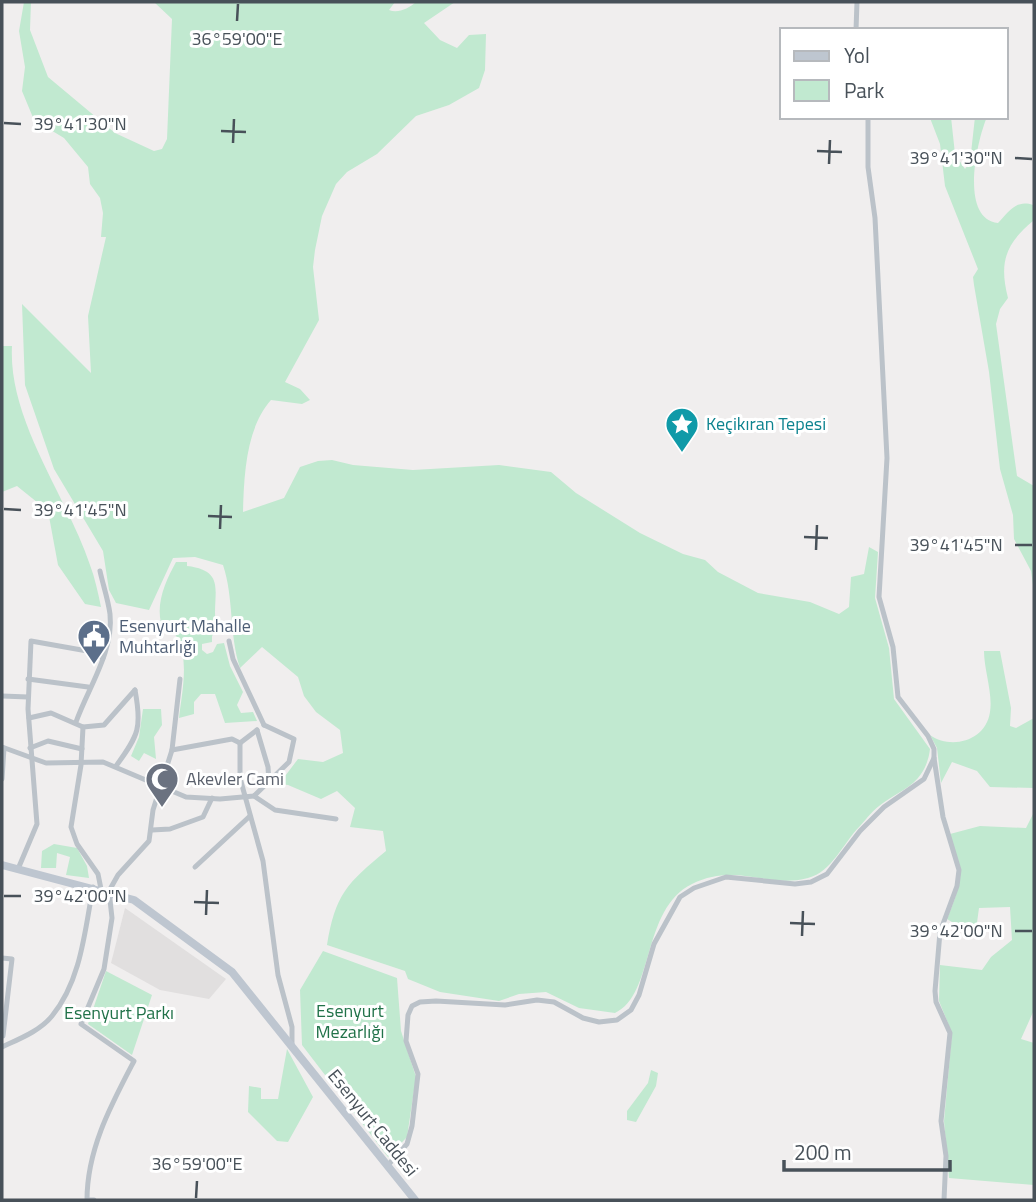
<svg xmlns="http://www.w3.org/2000/svg" width="1036" height="1202" font-family="'Titillium Web',sans-serif">
  <style>
    .education { fill: #e1dfdf }
    .green { fill: #c1e9d0 }
    .lines { fill: none; stroke-linecap: round; stroke-linejoin: round }
    .street { stroke: #bbc2c9; stroke-width: 5 }
    .secondary { stroke: #bec6d0; stroke-width: 8 }
    .ticks { fill: none; stroke: #485159; stroke-width: 2.5 }
    .labels { text-anchor: middle; stroke-width: 6; stroke-linejoin: round; paint-order: stroke }
    .culture-label { font-size: 18px; fill: #0d838f; stroke: #fff; text-anchor: start }
    .service-label { font-size: 18px; fill: #4e5e75; stroke: #fff; text-anchor: start }
    .worship-label { font-size: 18px; fill: #5b616d; stroke: #fff; text-anchor: start }
    .park-label { font-size: 18px; fill: #217249; stroke: #fff }
    .street-label { font-size: 18px; fill: #485159; stroke: #fff }
    .ticks-label { font-size: 18px; text-anchor: middle; fill: #485159; stroke: #fff; stroke-width: 6; stroke-linejoin: round; paint-order: stroke }
  </style>
  <rect width="100%" height="100%" fill="#f0eeee"/>
  <polygon class="education" points="125,908 226,979 209,999 160,990 111,963"/>
  <g class="green">
    <path d="M24,2H31L30,30L48,77L115,133L154,151L162,149L167,139L172,19L154,2H395L389,10C398,14 409,8 416,2H455L424,23L440,40L457,48L469,35L486,34L485,70L479,88L449,105L416,116L377,154L347,172L336,184L322,216L315,250L313,267L319,320L285,382L300,389L310,400L302,404L271,400C246,428 244,475 243,512L284,498L300,467L318,461L332,460L353,465L413,470L499,465L551,472L576,493L640,533L683,554L705,560L718,572L758,593L810,602L839,614L849,607L851,577L864,574L869,547L878,552L875,598L889,648L894,699L930,749C929,758 926,767 921,774C913,787 895,794 883,803C874,809 867,818 860,826C843,843 832,872 808,878C767,889 737,862 692,884C641,909 655,995 615,1013L579,1008L546,992L519,994L499,1001L440,992L408,979L405,971L327,945C335,895 347,883 386,851L383,831L350,827L355,808L337,791L321,799L288,785L279,784L298,759L323,762L343,753L340,730L316,712L304,696L298,677L262,647L240,668C229,634 234,598 223,565L195,557L173,558L149,610L116,603L109,590L103,551L54,469L25,385L22,304L91,373L88,316L106,237H101L103,213L100,198L90,184L88,167L64,138L34,120L22,91L25,67L19,31Z"/>
    <path d="M951,117L955,154L965,169L970,162L975,117H987C977,140 959,219 998,223C1009,212 1016,199 1033,205V221C1005,244 999,263 1008,298L1000,309L996,324L1017,476L1034,486V592L1031,571L1014,539L1013,515L1000,469L989,372L974,285L973,277L978,269L945,186L940,144L930,118Z"/>
    <path d="M2,346H12C8,421 67,496 90,565C95,578 98,593 101,607L85,604L58,565L48,511L17,486L2,492Z"/>
    <path d="M176,562H187V566C231,571 209,598 217,630L212,636V642L202,644V650L207,654L213,652L217,644L224,643L230,666L243,692L237,705L241,713L253,712L257,721L225,723L215,694H201L194,702V714L179,718C182,690 195,638 161,623C156,602 166,580 176,562Z"/>
    <path d="M984,651H1000L1011,708L1010,726L1016,728L1034,718V788L990,787L977,771L952,762L941,783L937,748L930,735C951,750 986,741 990,712C993,693 984,670 984,651Z"/>
    <polygon points="143,709 161,709 162,725 154,737 156,759 144,753 139,761 131,756 139,737"/>
    <path d="M1034,812V1010L1021,1039L1034,1043V1185L949,1178L944,1121L952,1033L939,1001L940,965L982,970L991,957L1012,940L1010,907L979,908L976,930L970,933L947,919C964,877 962,876 950,834L980,826L1026,828Z"/>
    <polygon points="54,844 77,848 87,866 89,878 66,875 70,857 57,853 56,868 41,868 42,851"/>
    <polygon points="323,951 397,978 401,1031 416,1077 407,1137 388,1157 302,1045 300,990"/>
    <polygon points="106,971 152,995 132,1055 88,1024"/>
    <polygon points="287,1049 313,1097 288,1142 277,1141 248,1112 249,1086 261,1088 261,1099 278,1099"/>
    <polygon points="651,1070 658,1073 656,1086 636,1122 627,1120 627,1111 648,1083"/>
  </g>
  <g class="lines">
    <g class="street">
      <polyline points="856,30 857,2"/>
      <polyline points="229,641 233,659 264,725"/>
      <polyline points="28,679 88,687"/>
      <polyline points="2,696 28,697"/>
      <polyline points="29,718 51,713 83,727 104,725 135,690"/>
      <path d="M76,722C88,688 114,651 110,614C108,599 103,585 100,571"/>
      <polyline points="83,727 81,765 71,827 77,844 98,874 101,889"/>
      <polyline points="257,730 268,767 269,783"/>
      <polyline points="240,743 240,778 263,861 278,975 292,1027 292,1045"/>
      <polyline points="240,743 257,730"/>
      <polyline points="2,747 46,763 103,762 186,797 220,799 254,796 289,762 294,739 264,725"/>
      <polyline points="30,748 48,741 82,749"/>
      <polyline points="172,750 232,739 240,743"/>
      <polyline points="934,758 943,817 959,870 957,886 940,932 935,991 936,1002 950,1033 941,1121 946,1156 944,1200"/>
      <path d="M116,766C139,735 142,727 135,690"/>
      <polyline points="2,779 4,748"/>
      <polyline points="254,796 275,810 336,819"/>
      <polyline points="152,830 170,829 203,817 212,798"/>
      <polyline points="195,867 250,816"/>
      <polyline points="18,869 37,824 28,709 31,641 93,652 103,658"/>
      <polyline points="2,958 12,959 3,1036"/>
      <path d="M2,1047C19,1039 40,1031 52,1016C81,981 85,930 93,887"/>
      <polyline points="388,1165 407,1144 412,1126 418,1074 406,1041 408,1015 412,1006 420,1002 436,1001 505,1005 537,1000 554,1002 583,1018 599,1022 617,1020 631,1010 639,995 654,944 680,897 694,888 726,877 795,884 811,882 827,874 860,831 884,807 924,779 934,758 934,749 928,736 898,697 893,647 879,597 887,458 875,218 868,167 868,117"/>
      <path d="M94,1200H87C87,1149 111,1105 134,1061L81,1024L104,969L112,918L109,891L118,875L149,841L153,810L172,750L180,679"/>
    </g>
    <polyline class="secondary" points="2,865 134,900 232,972 415,1200"/>
  </g>
  <path class="ticks" d="M237,21L238,4M4,123L21,124M221,131L246,132M233,143L234,119M817,151L842,152M1015,158L1032,159M829,164L830,140M4,509L21,510M208,516L232,517M220,529L221,505M804,537L828,538M1015,545H1032M816,550L817,525M4,896H21M194,902L219,903M206,915L207,890M790,923L815,924M1015,931H1032M802,936L803,911M196,1198L197,1181"/>
  <defs>
    <symbol id="sight-pin" viewBox="-11 -11 22 30"><path d="M0 17L-7.5 6A9.5 9.5 0 1 1 7.5 6Z" fill="#0f9aa8" stroke="#fff"/><path d="M0-6L1.8-2.2L6-1.7L2.9 1.2L3.7 5.4L0 3.3L-3.7 5.4L-2.9 1.2L-6-1.7L-1.8-2.2Z" fill="#fff"/></symbol>
    <symbol id="civic-pin" viewBox="-11 -11 22 30"><path d="M0 17L-7.5 6A9.5 9.5 0 1 1 7.5 6Z" fill="#5c6f8a" stroke="#fff"/><path d="M-.6-6.5H3V-4.5H.6V-3L4-1V1h2V6H-6V1h2V-1L-.6-3ZM-1.2 2.5V6h2.4V2.5Z" fill="#fff"/></symbol>
    <symbol id="mosque-pin" viewBox="-11 -11 22 30"><path d="M0 17L-7.5 6A9.5 9.5 0 1 1 7.5 6Z" fill="#6b7280" stroke="#fff"/><path d="M3.5-4.9A6 6 0 1 0 3.5 4.9A5 5 0 1 1 3.5-4.9Z" fill="#fff"/></symbol>
  </defs>
  <g fill-rule="evenodd">
    <use href="#sight-pin" x="663" y="405" width="38" height="52"/>
    <use href="#civic-pin" x="75" y="617" width="38" height="52"/>
    <use href="#mosque-pin" x="143" y="760" width="38" height="52"/>
  </g>
  <g class="labels">
    <g class="culture-label">
      <text x="706" y="430">Keçikıran Tepesi</text>
    </g>
    <g class="service-label">
      <text x="119" y="632">Esenyurt Mahalle<tspan x="119" dy="21">Muhtarlığı</tspan></text>
    </g>
    <g class="worship-label">
      <text x="186" y="785">Akevler Cami</text>
    </g>
    <g class="park-label">
      <text x="350" y="1017">Esenyurt<tspan x="350" dy="21">Mezarlığı</tspan></text>
      <text x="119" y="1019">Esenyurt Parkı</text>
    </g>
    <g class="street-label">
      <text transform="translate(373 1123) rotate(51)" y="6">Esenyurt Caddesi</text>
    </g>
  </g>
  <g class="ticks-label">
    <text x="237" y="45">36°59'00"E</text>
    <text x="80" y="130">39°41'30"N</text>
    <text x="956" y="164">39°41'30"N</text>
    <text x="80" y="516">39°41'45"N</text>
    <text x="956" y="551">39°41'45"N</text>
    <text x="80" y="902">39°42'00"N</text>
    <text x="956" y="937">39°42'00"N</text>
    <text x="197" y="1170">36°59'00"E</text>
  </g>
  <rect width="1036" height="1202" fill="none" stroke="#485159" stroke-width="7"/>
  <rect x="780" y="28" width="228" height="91" fill="#ffffff" stroke="#b6b9bd" stroke-width="2"/>
  <rect x="794" y="51" width="35" height="10" fill="#bec6d0" stroke="#b6b9bd" stroke-width="2"/>
  <text x="844" y="63" font-size="21" fill="#485159">Yol</text>
  <rect x="794" y="80" width="35" height="21" fill="#c1e9d0" stroke="#b6b9bd" stroke-width="2"/>
  <text x="844" y="98" font-size="21" fill="#485159">Park</text>
  <path d="M784 1160v10h166v-10" fill="none" stroke="#485159" stroke-width="3.5"/>
  <text x="794" y="1160" font-size="21" fill="#485159" stroke="#ffffff" stroke-width="5" paint-order="stroke">200 m</text>
</svg>
